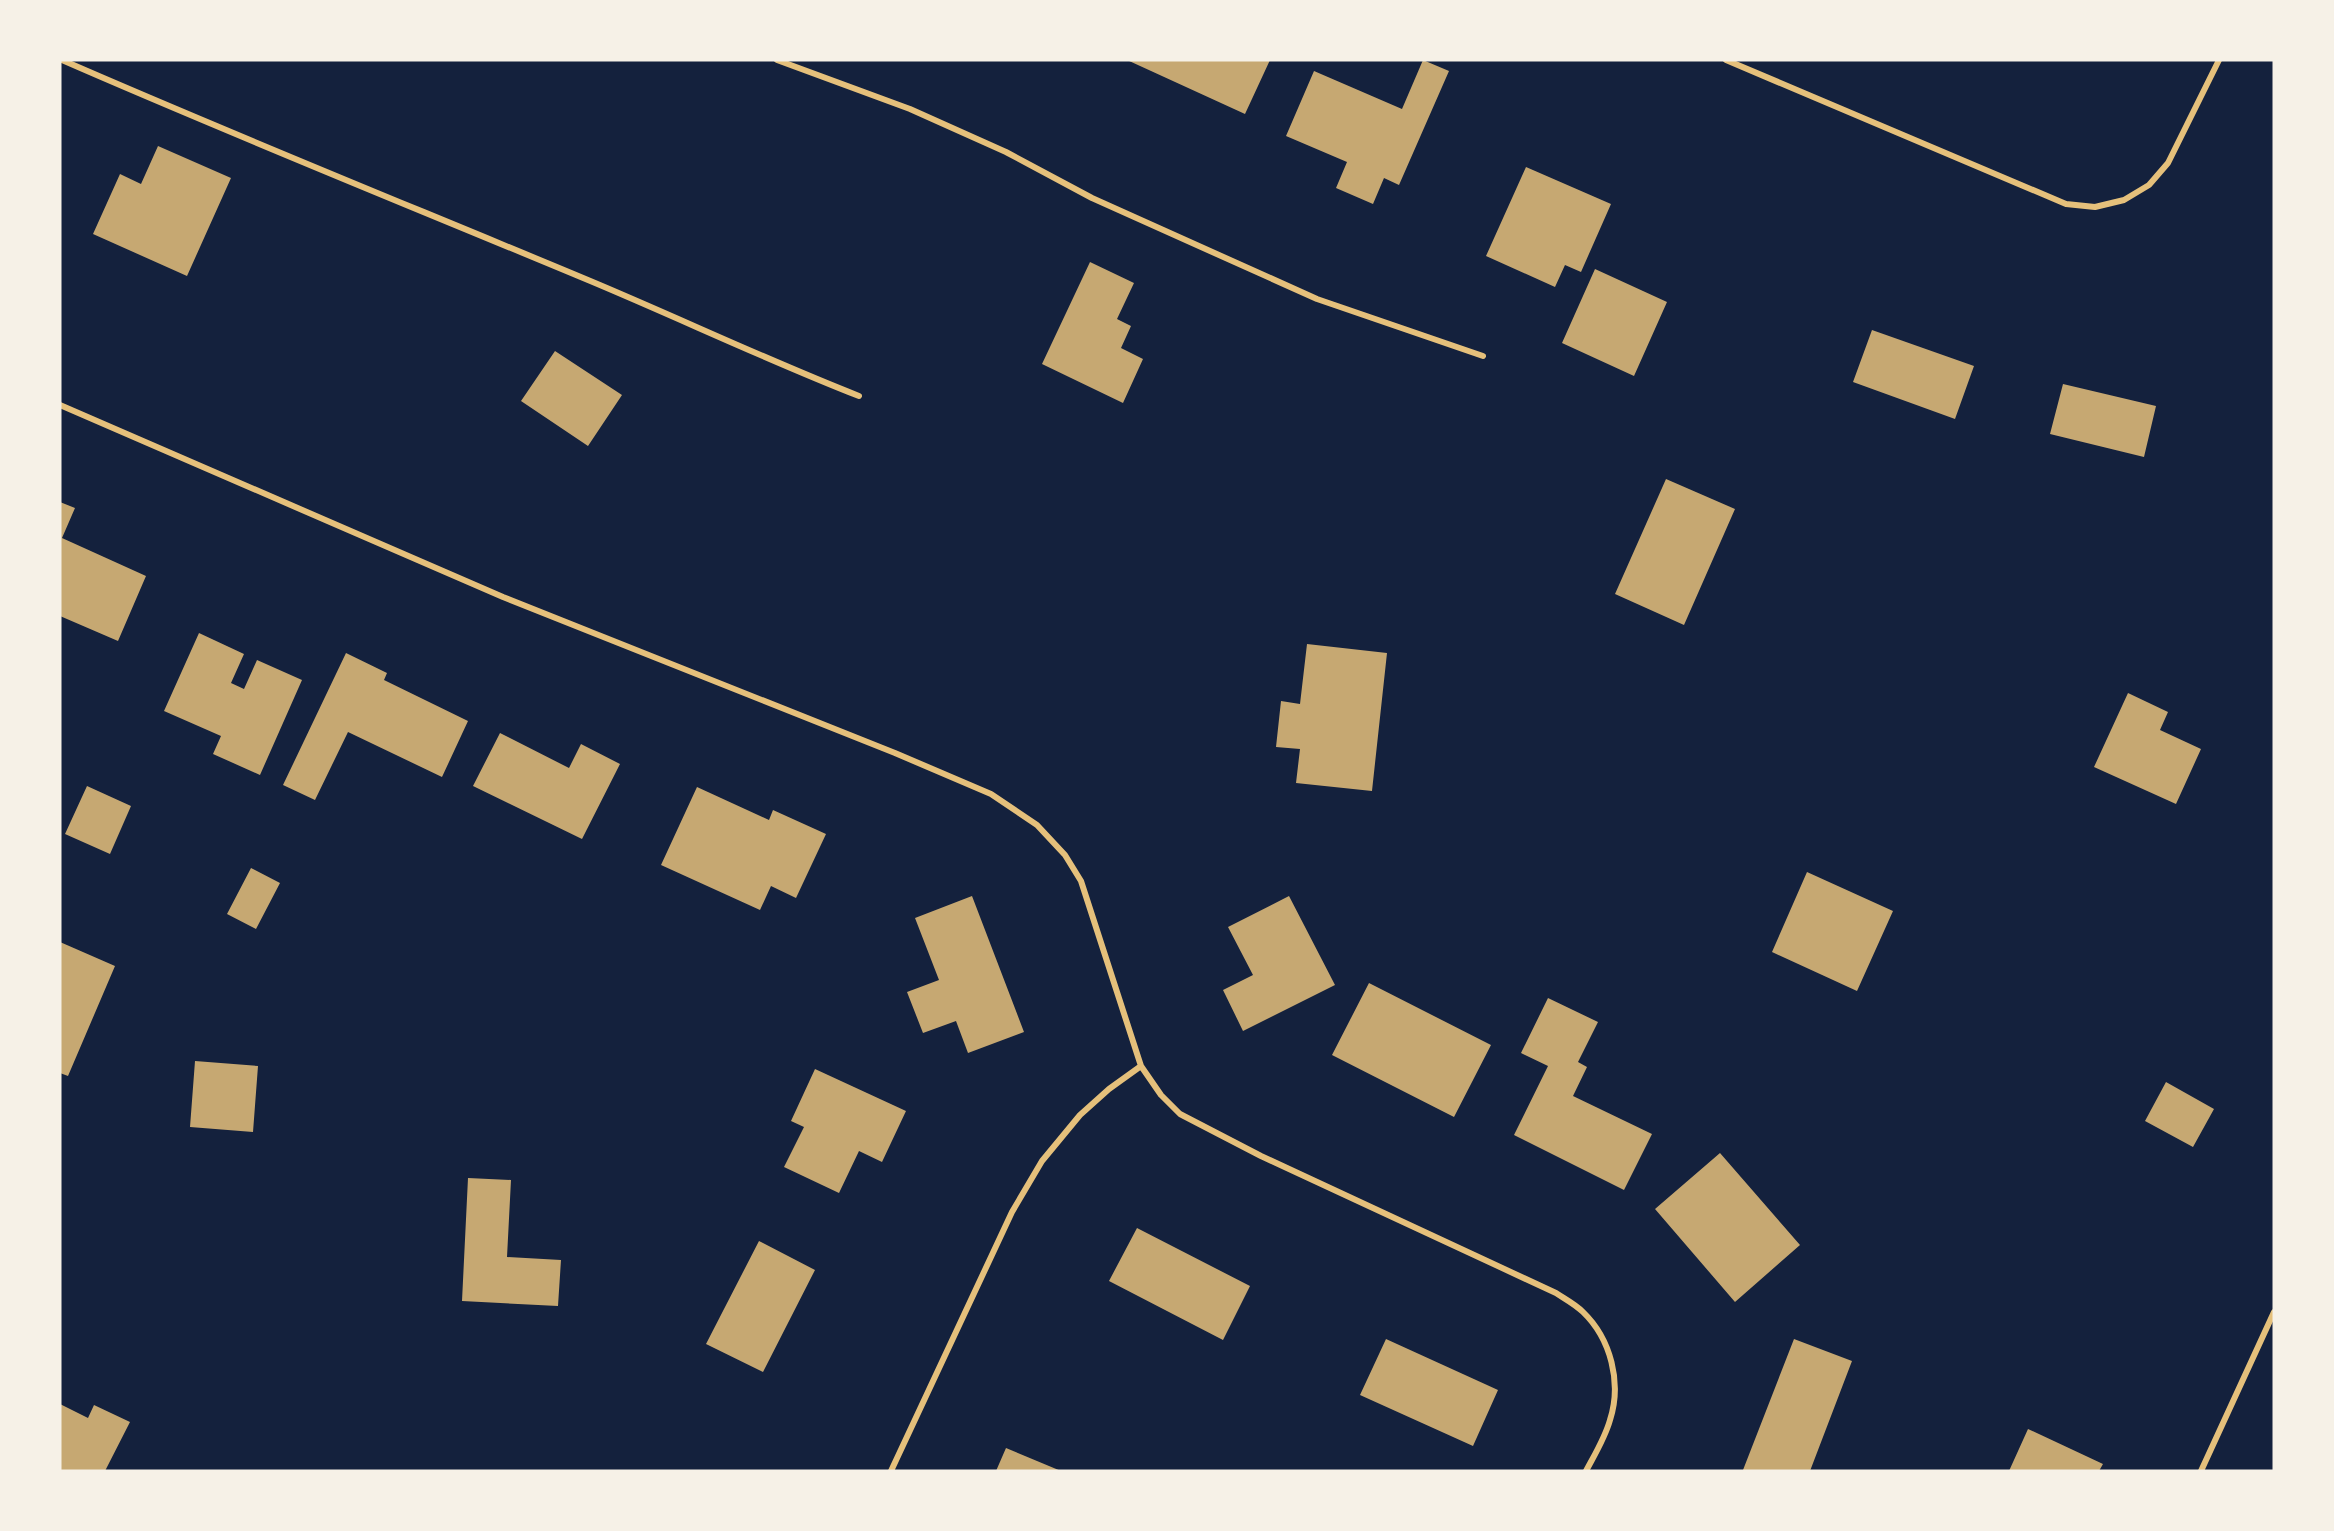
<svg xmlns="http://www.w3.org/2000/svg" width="2334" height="1531" viewBox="0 0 2334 1531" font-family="Lato,sans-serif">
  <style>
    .building { fill: #c6a872 }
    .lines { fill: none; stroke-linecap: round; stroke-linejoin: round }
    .minor { stroke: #e5c07b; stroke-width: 6 }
  </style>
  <rect width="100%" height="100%" fill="#14213d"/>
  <path class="building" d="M 1127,60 L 1270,60 L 1245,114 Z
    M 1423,60 L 1449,71 L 1399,185 L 1384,178 L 1373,204 L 1336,188 L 1347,162 L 1286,136 L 1314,71 L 1402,109 Z
    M 158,146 L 231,178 L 187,276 L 93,234 L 120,174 L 141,184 Z
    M 1526,167 L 1611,204 L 1581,272 L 1565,265 L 1555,287 L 1486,256 Z
    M 1090,262 L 1134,283 L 1117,319 L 1131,326 L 1121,348 L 1143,359 L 1123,403 L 1042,364 Z
    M 1595,269 L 1667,302 L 1634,376 L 1562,343 Z
    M 1872,330 L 1974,366 L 1955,419 L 1853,382 Z
    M 555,351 L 622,395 L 588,446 L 521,401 Z
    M 2063,384 L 2156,406 L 2144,457 L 2050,434 Z
    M 1666,479 L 1735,509 L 1684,625 L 1615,594 Z
    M 60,502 L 75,508 L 62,538 L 146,576 L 118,641 L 60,616 Z
    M 199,633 L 244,654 L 231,683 L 244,689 L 257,660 L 302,680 L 260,775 L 213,754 L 221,736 L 164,711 Z
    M 1307,644 L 1387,653 L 1372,791 L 1296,783 L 1300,749 L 1276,747 L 1281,701 L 1300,704 Z
    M 346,653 L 387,673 L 384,680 L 468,721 L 442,777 L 348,732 L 315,800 L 283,785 Z
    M 2128,693 L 2168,712 L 2160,730 L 2201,749 L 2176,804 L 2094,767 Z
    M 500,733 L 569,768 L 581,744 L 620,764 L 582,839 L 473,786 Z
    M 87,786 L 131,806 L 110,854 L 65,834 Z
    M 697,787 L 769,820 L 773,810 L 826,834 L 796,898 L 771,886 L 760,910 L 661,865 Z
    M 251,868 L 280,883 L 256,929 L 227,914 Z
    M 1807,872 L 1893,911 L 1857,991 L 1772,952 Z
    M 972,896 L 1024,1032 L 968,1053 L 956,1021 L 923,1033 L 907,992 L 939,980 L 915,918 Z
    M 1289,896 L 1335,985 L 1243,1031 L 1223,990 L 1253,975 L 1228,927 Z
    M 60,942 L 115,966 L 68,1076 L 60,1073 Z
    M 1369,983 L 1491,1045 L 1454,1117 L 1332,1055 Z
    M 1548,998 L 1598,1022 L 1578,1062 L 1587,1067 L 1573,1096 L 1652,1134 L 1624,1190 L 1514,1135 L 1548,1066 L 1521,1053 Z
    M 195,1061 L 258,1066 L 253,1132 L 190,1127 Z
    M 815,1069 L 906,1111 L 882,1162 L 859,1151 L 839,1193 L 784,1167 L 804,1127 L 791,1121 Z
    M 2166,1082 L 2214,1109 L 2193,1147 L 2145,1121 Z
    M 1720,1153 L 1800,1245 L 1735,1302 L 1655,1209 Z
    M 468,1178 L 511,1180 L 507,1257 L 561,1260 L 558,1306 L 462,1301 Z
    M 1137,1228 L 1250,1286 L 1223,1340 L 1109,1281 Z
    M 759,1241 L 815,1270 L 763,1372 L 706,1344 Z
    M 1386,1339 L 1498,1390 L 1473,1446 L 1360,1395 Z
    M 1794,1339 L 1852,1361 L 1810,1471 L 1746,1471 L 1743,1470 Z
    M 60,1404 L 88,1418 L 94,1405 L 130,1422 L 105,1471 L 60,1471 Z
    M 2028,1429 L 2103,1464 L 2099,1471 L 2009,1471 Z
    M 1006,1448 L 1061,1471 L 996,1471 Z"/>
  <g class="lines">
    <path class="minor" d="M 62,60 C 236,136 413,207 588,280 C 679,318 767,360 859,396
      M 777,60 L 910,109 L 1006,152 L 1092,198 L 1317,299 L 1483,356
      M 1726,60 L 2066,204 L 2095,207 L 2124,200 L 2149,185 L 2168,163 L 2219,60
      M 60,405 L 503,597 L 895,753 L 991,794 L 1037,825 L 1065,855 L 1081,881 L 1141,1066 L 1161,1095 L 1180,1114 L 1261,1156 L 1556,1293 C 1565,1299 1575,1304 1583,1312 C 1611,1339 1622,1383 1610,1420 C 1605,1438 1595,1454 1586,1471
      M 891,1471 L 1012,1212 L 1042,1161 L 1080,1115 L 1109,1089 L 1141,1066
      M 2201,1471 L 2274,1312"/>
  </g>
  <rect width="2334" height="1531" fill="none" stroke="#f6f1e7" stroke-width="123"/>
</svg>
